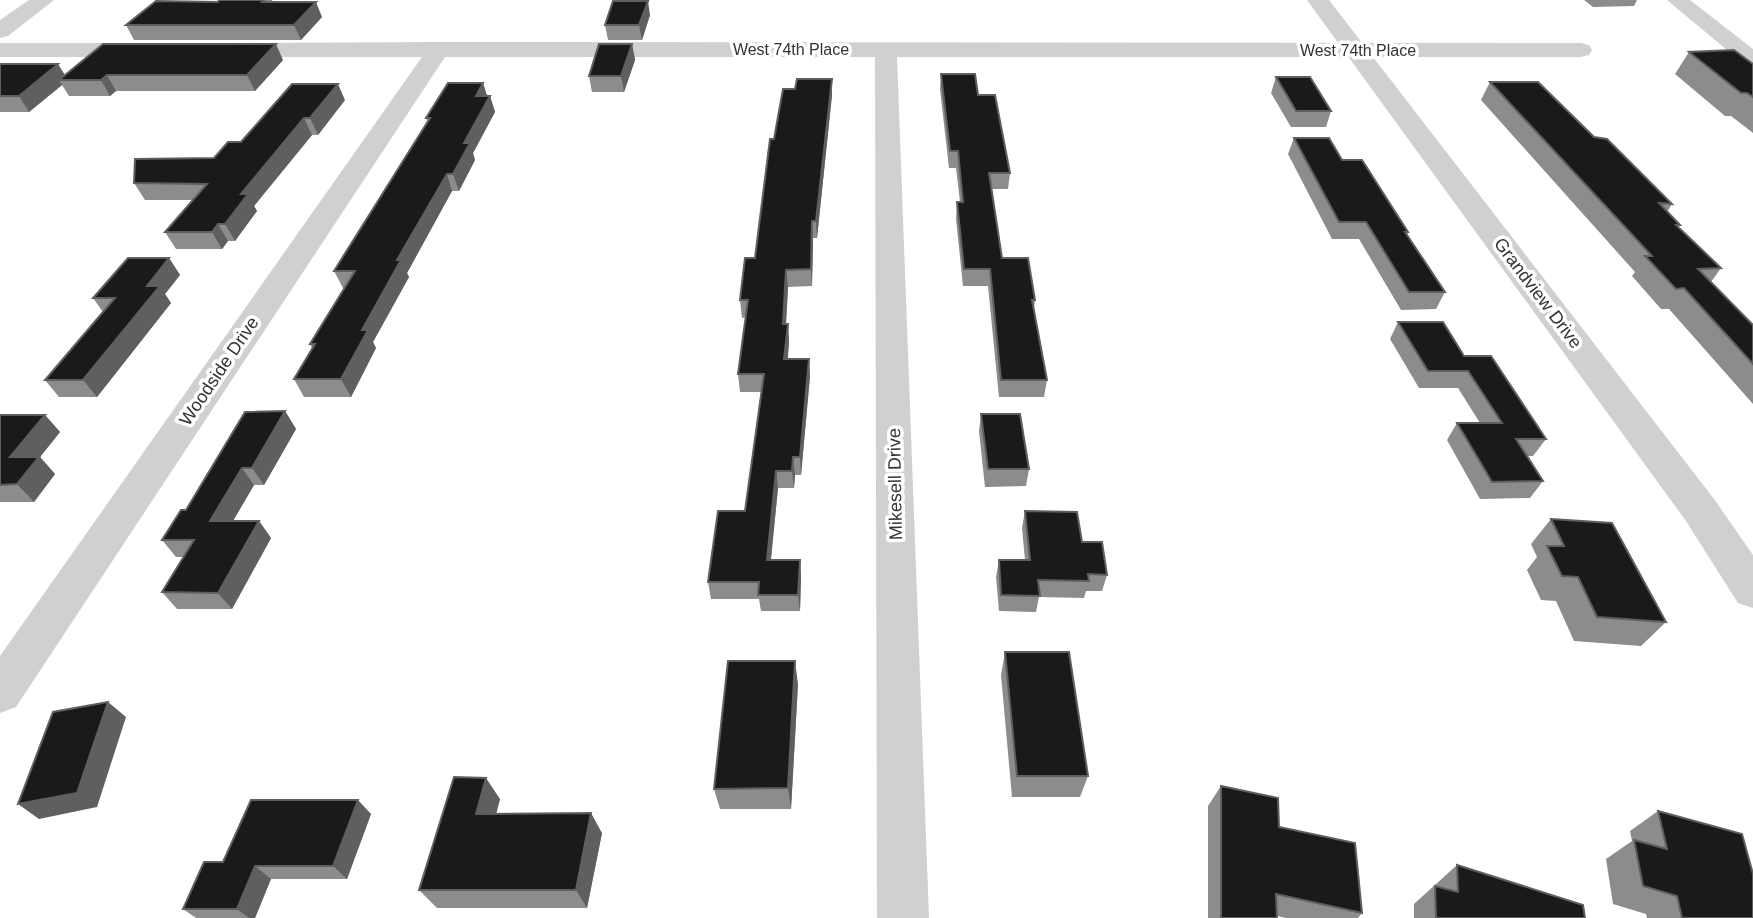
<svg xmlns="http://www.w3.org/2000/svg" width="1753" height="918" viewBox="0 0 1753 918" font-family="Helvetica,sans-serif">
  <style>
    .lines { fill: none; stroke-linecap: round; stroke-linejoin: round }
    .minor { fill: #d0d0d0; fill-rule: evenodd }
    .tertiary { fill: #d0d0d0; fill-rule: evenodd }
    .wall { fill: #8c8c8c }
    .shaded-wall { fill: #5f5f5f }
    .building { fill: #1a1a1a; stroke: #5f5f5f; stroke-width: 2 }
    .labels { text-anchor: middle; dominant-baseline: central; stroke-width: 7; stroke-linejoin: round; paint-order: stroke }
    .far-street-label { font-size: 16px; fill: #333; stroke: #fff }
    .street-label { font-size: 18px; fill: #333; stroke: #fff }
  </style>
  <rect width="100%" height="100%" fill="#fff"/>
  <g class="lines">
    <path class="minor" d="M 1667,0 L 1690,0 L 1753,49 L 1753,67 L 1745,65 Z
      M 439,42 L 1581,43 L 1589,45 L 1592,50 L 1589,55 L 1581,57 L 897,57 L 929,918 L 877,918 L 875,57 L 445,57 L 16,707 L 0,713 L 0,656 L 422,57 L 228,57 L 220,55 L 217,50 L 220,45 L 228,43 Z
      M 0,43 L 145,43 L 153,45 L 156,50 L 153,55 L 145,57 L 0,57 Z"/>
    <path class="tertiary" d="M 29,0 L 54,0 L 8,36 L 0,38 L 0,20 Z
      M 1307,0 L 1329,0 L 1714,499 L 1753,555 L 1753,608 L 1738,603 L 1686,521 Z"/>
  </g>
  <path class="wall" d="M 219,0 L 272,0 L 273,2 L 322,17 L 301,40 L 134,40 L 126,25 L 218,2 Z
    M 1584,0 L 1637,0 L 1634,6 L 1593,7 Z
    M 650,15 L 642,40 L 608,40 L 605,25 Z
    M 632,44 L 635,60 L 624,92 L 592,92 L 589,76 Z
    M 1689,52 L 1753,64 L 1753,133 L 1731,116 L 1725,116 L 1675,74 Z
    M 283,60 L 255,91 L 116,91 L 110,96 L 69,96 L 62,85 L 29,112 L 0,112 L 0,64 L 65,75 Z
    M 941,74 L 978,95 L 1010,173 L 1008,189 L 992,189 L 1002,258 L 1035,300 L 1034,308 L 1047,380 L 1044,397 L 999,397 L 988,286 L 963,286 L 956,219 L 957,202 L 960,202 L 956,168 L 949,168 L 940,89 Z
    M 1276,77 L 1331,111 L 1326,127 L 1291,127 L 1271,93 Z
    M 1490,82 L 1594,137 L 1672,204 L 1667,212 L 1680,225 L 1678,227 L 1721,268 L 1711,282 L 1753,325 L 1753,404 L 1669,309 L 1661,309 L 1632,276 L 1635,272 L 1481,100 Z
    M 483,83 L 487,96 L 490,96 L 495,112 L 473,153 L 475,160 L 459,191 L 452,191 L 407,273 L 409,277 L 373,342 L 376,348 L 351,397 L 304,397 L 294,379 L 312,348 L 310,344 L 344,288 L 343,288 L 334,271 L 428,122 L 426,118 Z
    M 832,95 L 817,238 L 813,238 L 812,286 L 788,287 L 786,324 L 788,324 L 789,341 L 788,359 L 809,359 L 810,376 L 801,475 L 795,475 L 794,488 L 778,488 L 771,560 L 800,560 L 801,577 L 800,611 L 761,611 L 759,599 L 711,599 L 708,582 L 745,511 L 761,392 L 740,392 L 738,374 L 746,317 L 742,318 L 740,300 L 755,258 L 774,139 Z
    M 345,100 L 318,135 L 312,135 L 254,206 L 257,211 L 235,241 L 228,241 L 222,249 L 176,249 L 165,232 L 193,200 L 145,200 L 134,183 L 214,158 L 241,142 Z
    M 1294,138 L 1342,160 L 1408,232 L 1407,235 L 1445,292 L 1436,309 L 1401,310 L 1359,239 L 1332,239 L 1288,154 Z
    M 169,258 L 180,275 L 165,294 L 171,303 L 97,397 L 59,397 L 45,380 L 103,312 L 93,298 Z
    M 1398,322 L 1464,356 L 1546,439 L 1533,456 L 1527,456 L 1543,481 L 1530,498 L 1480,499 L 1447,440 L 1457,423 L 1480,423 L 1458,388 L 1419,388 L 1390,339 Z
    M 285,411 L 296,429 L 264,485 L 254,485 L 233,521 L 259,521 L 271,538 L 232,609 L 177,609 L 162,592 L 184,557 L 176,557 L 162,540 L 186,510 Z
    M 981,414 L 1029,469 L 1026,486 L 985,487 L 979,431 Z
    M 0,415 L 45,415 L 60,432 L 40,457 L 55,474 L 34,502 L 0,502 Z
    M 1025,511 L 1082,542 L 1107,575 L 1102,591 L 1086,591 L 1084,598 L 1039,597 L 1036,612 L 999,611 L 996,577 L 999,560 L 1025,560 L 1022,528 Z
    M 1551,519 L 1666,622 L 1641,646 L 1574,641 L 1556,601 L 1541,600 L 1527,570 L 1537,557 L 1531,544 Z
    M 1005,652 L 1088,776 L 1080,797 L 1012,797 L 1001,675 Z
    M 798,684 L 791,809 L 720,809 L 714,789 Z
    M 1221,786 L 1279,827 L 1362,913 L 1358,918 L 1286,918 L 1277,916 L 1277,918 L 1208,918 L 1208,806 Z
    M 500,799 L 496,813 L 602,833 L 587,908 L 437,908 L 419,890 Z
    M 1658,811 L 1753,918 L 1647,918 L 1646,914 L 1613,904 L 1606,859 L 1632,841 L 1630,831 Z
    M 371,814 L 347,879 L 271,879 L 255,918 L 196,918 L 183,909 L 223,862 Z
    M 1457,865 L 1585,918 L 1414,918 L 1414,904 Z"/>
  <path class="shaded-wall" d="M 648,1 L 650,15 L 642,40 L 639,25 Z
    M 316,2 L 322,17 L 301,40 L 294,25 Z
    M 276,44 L 283,60 L 255,91 L 247,75 Z
    M 632,44 L 635,60 L 624,92 L 621,76 Z
    M 58,64 L 68,80 L 59,80 L 62,85 L 29,112 L 19,96 Z
    M 107,75 L 116,91 L 110,96 L 101,80 Z
    M 832,79 L 832,95 L 817,238 L 816,221 Z
    M 483,83 L 488,99 L 476,96 Z
    M 338,84 L 345,100 L 318,135 L 310,118 Z
    M 490,96 L 495,112 L 473,153 L 475,160 L 459,191 L 453,174 L 464,143 Z
    M 304,118 L 312,135 L 254,206 L 257,211 L 235,241 L 225,224 L 241,194 Z
    M 447,174 L 452,191 L 407,273 L 409,277 L 373,342 L 376,348 L 351,397 L 341,379 L 362,330 L 397,260 Z
    M 812,221 L 813,238 L 812,286 L 811,269 Z
    M 218,224 L 228,241 L 222,249 L 212,232 Z
    M 169,258 L 180,275 L 165,294 L 171,303 L 97,397 L 83,380 L 147,286 Z
    M 786,270 L 788,287 L 785,341 L 783,324 Z
    M 788,324 L 789,341 L 786,376 L 784,359 Z
    M 809,359 L 810,376 L 801,475 L 800,457 Z
    M 285,411 L 296,429 L 264,485 L 252,468 Z
    M 45,415 L 60,432 L 40,457 L 55,474 L 34,502 L 17,484 L 10,457 Z
    M 793,457 L 795,475 L 794,488 L 792,471 Z
    M 242,468 L 254,485 L 223,538 L 210,521 Z
    M 776,471 L 778,488 L 769,577 L 767,560 Z
    M 259,521 L 271,538 L 232,609 L 218,593 Z
    M 800,560 L 801,577 L 800,611 L 798,595 Z
    M 795,661 L 798,684 L 791,809 L 788,788 Z
    M 108,702 L 126,717 L 97,807 L 39,819 L 18,804 Z
    M 486,778 L 500,799 L 491,834 L 476,814 Z
    M 358,800 L 371,814 L 347,879 L 333,866 Z
    M 591,813 L 602,833 L 587,908 L 576,890 Z
    M 255,866 L 271,879 L 255,918 L 249,918 L 237,909 Z"/>
  <path class="building" d="M 219,0 L 264,0 L 262,2 L 316,2 L 294,25 L 126,25 L 156,1 L 218,2 Z
    M 613,1 L 648,1 L 639,25 L 605,25 Z
    M 103,44 L 276,44 L 247,75 L 107,75 L 101,80 L 59,80 Z
    M 599,44 L 632,44 L 621,76 L 589,76 Z
    M 1734,50 L 1753,64 L 1753,97 L 1747,93 L 1741,93 L 1689,52 Z
    M 0,64 L 58,64 L 19,96 L 0,96 Z
    M 941,74 L 975,74 L 978,95 L 995,95 L 1010,173 L 989,173 L 1002,258 L 1028,258 L 1035,300 L 1032,300 L 1047,380 L 1001,380 L 990,269 L 964,269 L 957,202 L 963,202 L 958,151 L 950,151 Z
    M 1276,77 L 1310,77 L 1331,111 L 1296,111 Z
    M 797,79 L 832,79 L 816,221 L 812,221 L 811,269 L 786,270 L 783,324 L 788,324 L 784,359 L 809,359 L 800,457 L 793,457 L 792,471 L 776,471 L 767,560 L 800,560 L 798,595 L 758,595 L 759,582 L 708,582 L 718,511 L 745,511 L 764,374 L 738,374 L 748,300 L 740,300 L 745,258 L 755,258 L 770,139 L 774,139 L 783,89 L 795,89 Z
    M 1490,82 L 1538,82 L 1594,137 L 1607,139 L 1672,204 L 1659,203 L 1680,225 L 1676,225 L 1721,268 L 1698,269 L 1753,325 L 1753,364 L 1684,288 L 1676,289 L 1645,256 L 1652,256 Z
    M 448,83 L 483,83 L 476,96 L 490,96 L 464,143 L 470,143 L 453,174 L 447,174 L 397,260 L 401,260 L 362,330 L 368,330 L 341,379 L 294,379 L 315,344 L 310,344 L 355,271 L 334,271 L 430,118 L 426,118 Z
    M 292,84 L 338,84 L 310,118 L 304,118 L 241,194 L 248,194 L 225,224 L 218,224 L 212,232 L 165,232 L 207,184 L 134,183 L 135,159 L 214,158 L 228,142 L 241,142 Z
    M 1294,138 L 1329,138 L 1342,160 L 1362,160 L 1408,232 L 1405,232 L 1445,292 L 1409,292 L 1366,222 L 1339,222 Z
    M 128,258 L 169,258 L 147,286 L 160,286 L 83,380 L 45,380 L 115,298 L 93,298 Z
    M 1398,322 L 1443,322 L 1464,356 L 1491,356 L 1546,439 L 1516,439 L 1543,481 L 1492,482 L 1457,423 L 1502,423 L 1468,371 L 1428,371 Z
    M 285,411 L 252,468 L 242,468 L 210,521 L 259,521 L 218,593 L 162,592 L 194,540 L 162,540 L 181,510 L 186,510 L 245,412 Z
    M 981,414 L 1020,414 L 1029,469 L 988,469 Z
    M 0,415 L 45,415 L 10,457 L 39,457 L 17,484 L 0,485 Z
    M 1025,511 L 1077,512 L 1082,542 L 1102,542 L 1107,575 L 1088,574 L 1089,581 L 1038,580 L 1040,596 L 1001,595 L 999,560 L 1030,560 Z
    M 1551,519 L 1612,523 L 1666,622 L 1597,617 L 1578,577 L 1562,576 L 1547,546 L 1564,546 Z
    M 1005,652 L 1069,652 L 1088,776 L 1017,776 Z
    M 728,661 L 795,661 L 788,788 L 714,789 Z
    M 108,702 L 77,793 L 18,804 L 53,712 Z
    M 454,777 L 486,778 L 476,814 L 591,813 L 576,890 L 419,890 Z
    M 1221,786 L 1278,798 L 1279,827 L 1355,843 L 1362,913 L 1276,894 L 1277,918 L 1221,918 Z
    M 251,800 L 358,800 L 333,866 L 255,866 L 237,909 L 183,909 L 204,862 L 223,862 Z
    M 1658,811 L 1742,834 L 1753,874 L 1753,918 L 1682,918 L 1677,896 L 1643,886 L 1634,840 L 1667,849 Z
    M 1457,865 L 1583,905 L 1585,918 L 1436,918 L 1435,886 L 1458,892 Z"/>
  <g class="labels">
    <g class="far-street-label">
      <text x="791" y="49">West 74th Place</text>
      <text x="1358" y="50">West 74th Place</text>
    </g>
    <g class="street-label">
      <text transform="translate(1538 293) rotate(53)">Grandview Drive</text>
      <text transform="translate(219 371) rotate(-56)">Woodside Drive</text>
      <text transform="translate(895 484) rotate(-91)">Mikesell Drive</text>
    </g>
  </g>
</svg>
